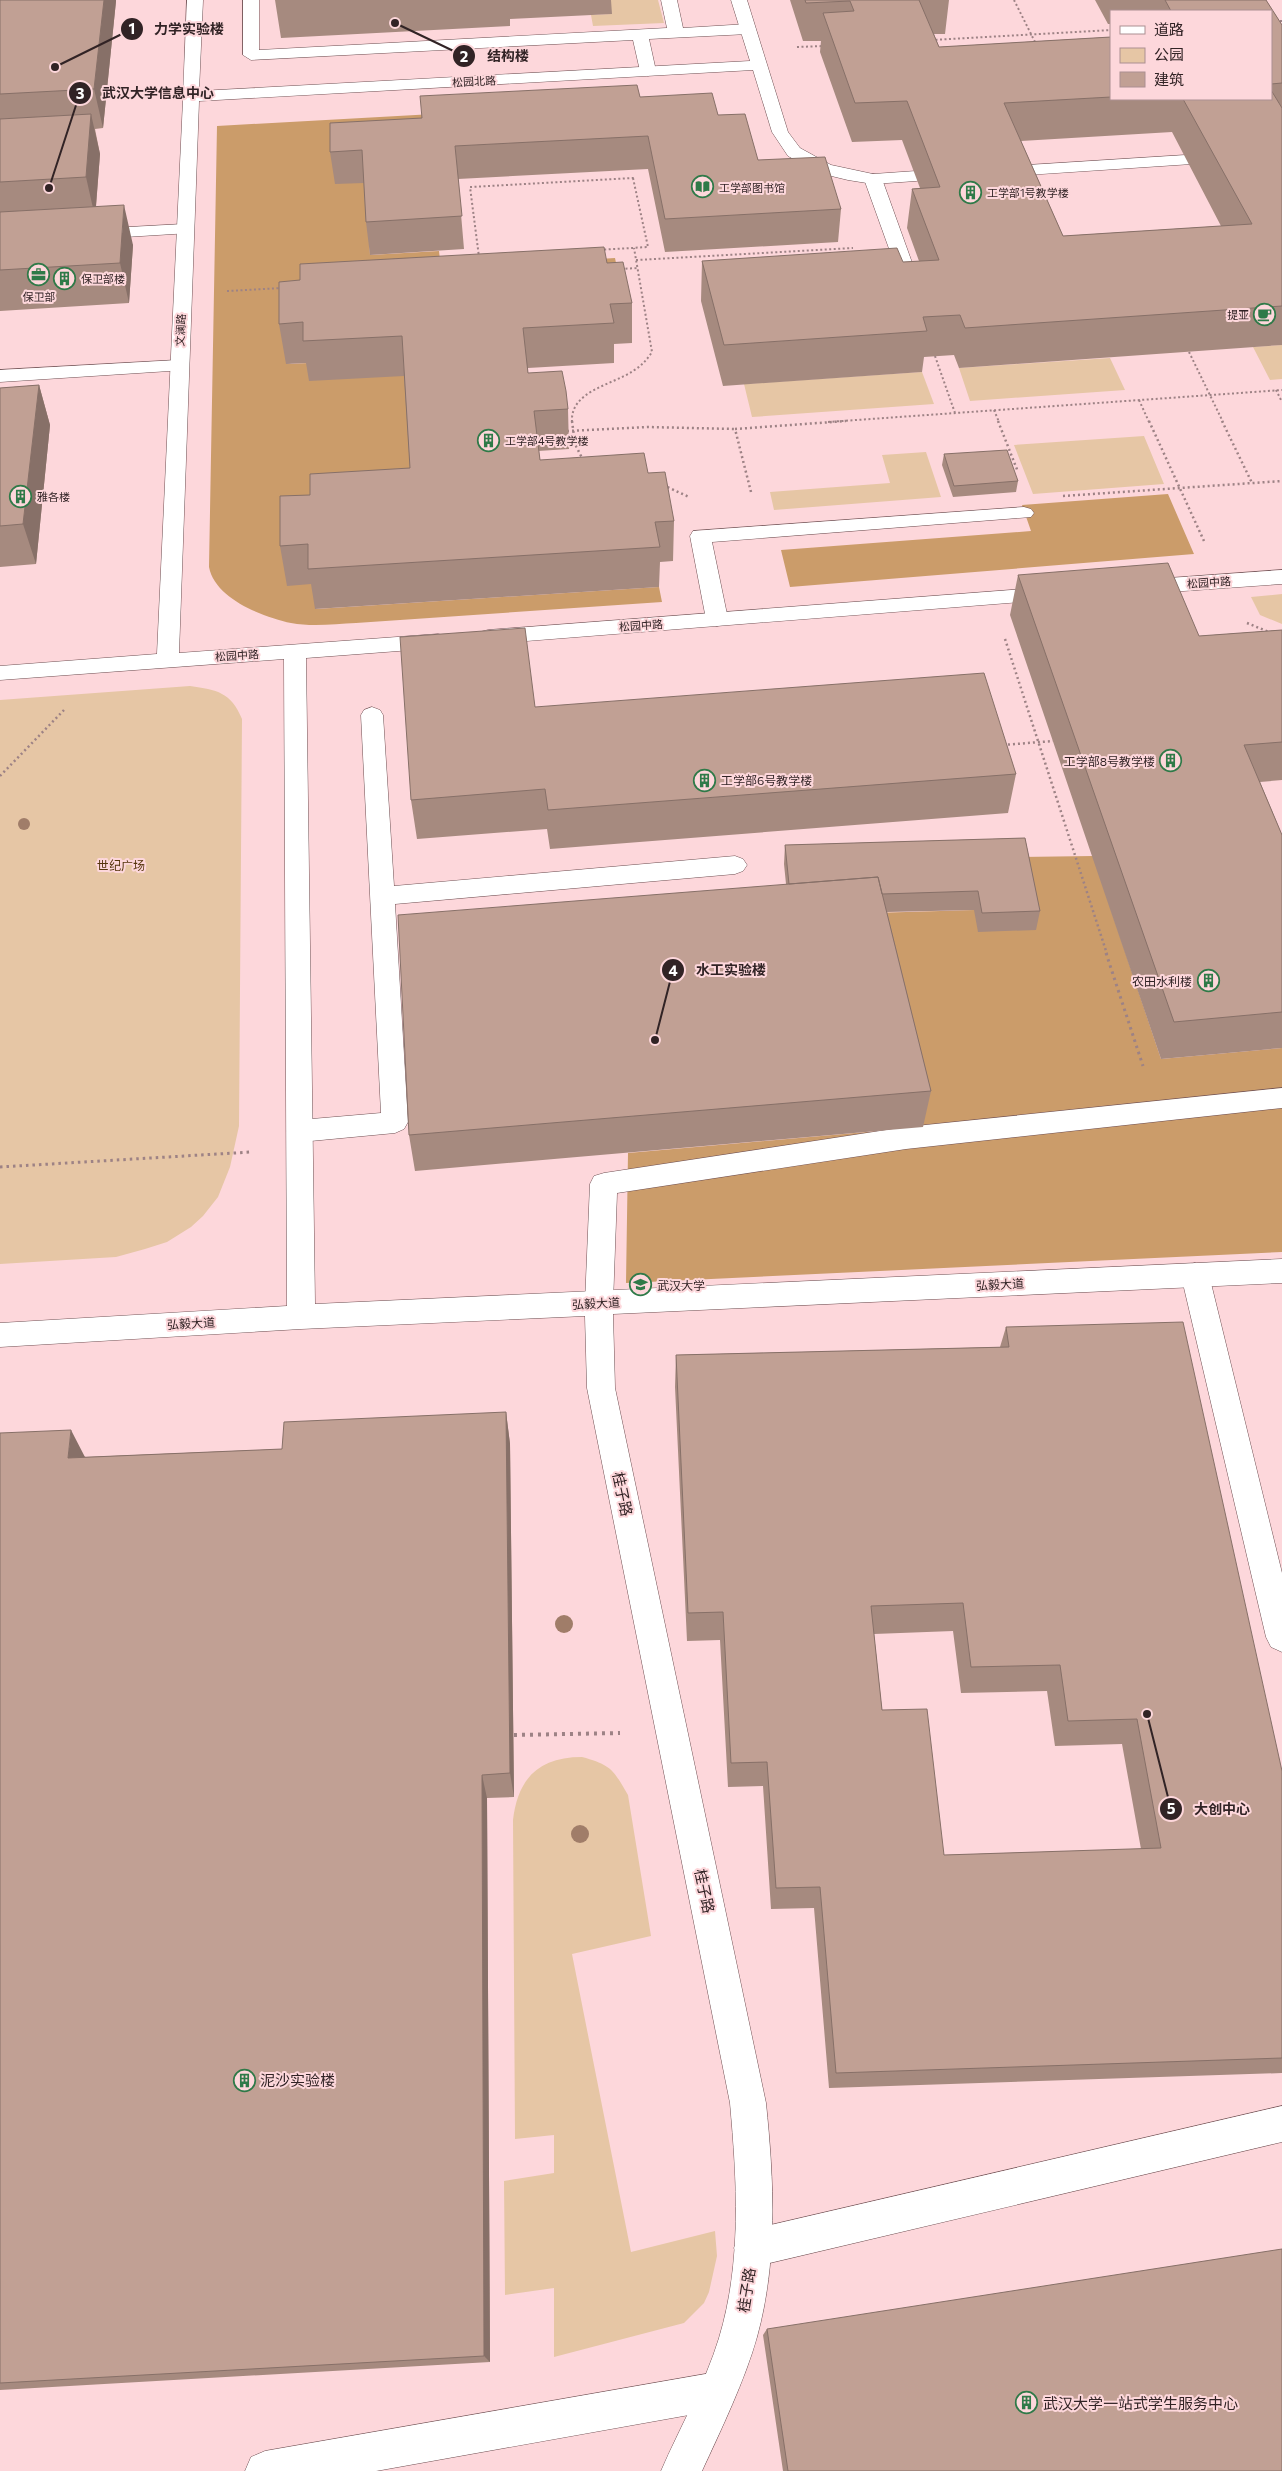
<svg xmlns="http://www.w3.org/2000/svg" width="1282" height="2471" viewBox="0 0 1282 2471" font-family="Commissioner,'Noto Sans SC',sans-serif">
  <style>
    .green { fill: #e6c6a5 }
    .forest { fill: #cb9c6a }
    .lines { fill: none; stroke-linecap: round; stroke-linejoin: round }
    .service-casing { stroke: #6f5053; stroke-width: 1 }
    .minor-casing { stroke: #6f5053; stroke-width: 1 }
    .path-far3 { stroke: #9d8285; stroke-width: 2; stroke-dasharray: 2 2.5; stroke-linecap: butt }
    .path-far2 { stroke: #9d8285; stroke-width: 2.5; stroke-dasharray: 2 3; stroke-linecap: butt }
    .path-far1 { stroke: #9d8285; stroke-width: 3; stroke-dasharray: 2.5 4; stroke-linecap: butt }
    .path { stroke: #9d8285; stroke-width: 4; stroke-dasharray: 3 5; stroke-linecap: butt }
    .service { fill: #fff; fill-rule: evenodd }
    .minor { fill: #fff; fill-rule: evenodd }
    .path-bridge { stroke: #9d8285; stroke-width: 2.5; stroke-dasharray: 2 3; stroke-linecap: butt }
    .tree { fill: #a07d69 }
    .wall { fill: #a68a7f; fill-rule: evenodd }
    .shaded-wall { fill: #877068 }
    .building { fill: #c1a094; stroke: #877068; fill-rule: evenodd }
    .labels { text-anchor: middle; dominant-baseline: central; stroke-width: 4; stroke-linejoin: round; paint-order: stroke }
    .far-street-label { font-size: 11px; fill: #312325; stroke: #fdd7db }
    .far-poi-label { font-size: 11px; fill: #312325; stroke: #fdd7db; text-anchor: start }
    .poi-label { font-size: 12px; fill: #312325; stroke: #fdd7db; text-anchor: end }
    .park-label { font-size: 12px; fill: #54340b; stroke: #fdd7db }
    .street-label { font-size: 12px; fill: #312325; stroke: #fdd7db }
    .near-street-label { font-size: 15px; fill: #312325; stroke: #fdd7db }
    .near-poi-label { font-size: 15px; fill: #312325; stroke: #fdd7db; text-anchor: start }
    .leader { fill: none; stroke: #312325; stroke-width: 2 }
    .callout-dot { fill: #312325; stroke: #fdd7db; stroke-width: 2 }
    .mark-label { font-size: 15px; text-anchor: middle; font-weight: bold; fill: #fff }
    .callout-label { font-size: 14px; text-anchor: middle; font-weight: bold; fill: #312325; stroke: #fdd7db; stroke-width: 4; stroke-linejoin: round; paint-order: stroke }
  </style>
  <rect width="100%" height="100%" fill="#fdd7db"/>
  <path class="green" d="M 609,0 L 658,0 L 664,23 L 593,26 L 591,15 L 611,14 Z
    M 1282,345 L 1282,379 L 1270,380 L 1253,347 Z
    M 1110,358 L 1125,390 L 970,401 L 959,368 Z
    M 922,372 L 934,404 L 752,417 L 744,384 Z
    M 1144,436 L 1164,484 L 1033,494 L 1014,445 Z
    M 926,452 L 941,497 L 774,510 L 770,492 L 890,483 L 882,455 Z
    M 1282,594 L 1282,624 L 1260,615 L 1251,597 Z
    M 190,686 C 217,690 231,692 242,719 L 239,1126 L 230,1167 L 218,1197 L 203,1216 L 191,1227 L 167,1242 L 145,1249 L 116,1257 L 0,1264 L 0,700 Z
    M 582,1757 C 611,1765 613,1769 628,1795 L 651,1936 L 572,1954 L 631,2252 L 715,2231 L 717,2256 L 709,2292 L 704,2303 L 684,2323 L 554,2357 L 554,2288 L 505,2295 L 504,2181 L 554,2173 L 554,2135 L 515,2139 L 513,1820 C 518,1778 539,1757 582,1757 Z"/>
  <path class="forest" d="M 634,103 L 366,183 L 370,255 L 439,251 L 441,269 L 615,258 L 624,302 L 286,364 L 309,363 L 406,376 L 414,508 L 315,584 L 316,609 L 659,587 L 662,602 L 356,623 C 335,624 312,627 291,623 C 263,617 215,599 209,567 L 217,126 Z
    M 1168,494 L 1194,554 L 790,587 L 781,550 L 1031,531 L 1022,505 Z
    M 1093,856 L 1161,1059 L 1282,1048 L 1282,1252 L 626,1283 L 628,1153 L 923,1127 L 872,913 L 974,910 L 1020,857 Z"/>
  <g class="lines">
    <defs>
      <path id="service" d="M 243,0 L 259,0 L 259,50 L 667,28 L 661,0 L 677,0 L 683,28 L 748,24 L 756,29 L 748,34 L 649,39 L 656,71 L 648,76 L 640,71 L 633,40 L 251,60 L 243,55 Z
        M 873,174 L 879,175 L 882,179 L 919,282 L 916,286 L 904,286 L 901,282 L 864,179 L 867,175 Z
        M 184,224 L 190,225 L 193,229 L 190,233 L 93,239 L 87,238 L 84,234 L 87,230 L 93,229 Z
        M 178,360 L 185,362 L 188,366 L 185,370 L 0,382 L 0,370 Z
        M 1024,507 L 1031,509 L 1034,513 L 1031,517 L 712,542 L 728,619 L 725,624 L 717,626 L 709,624 L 706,619 L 690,536 L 693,531 Z
        M 372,707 L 380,710 L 383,715 L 394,886 L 735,856 L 743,859 L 747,865 L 743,871 L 735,874 L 395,904 L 408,1122 L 404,1129 L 395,1133 L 300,1142 L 291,1138 L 287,1131 L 291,1124 L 300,1120 L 381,1113 L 361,715 L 364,710 Z
        M 1282,1088 L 1282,1108 L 906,1149 L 617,1193 L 613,1303 L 609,1311 L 599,1315 L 589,1311 L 585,1303 L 590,1184 L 594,1176 L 604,1173 L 906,1127 Z
        M 1195,1263 L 1205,1267 L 1209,1275 L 1282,1573 L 1282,1652 L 1271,1647 L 1266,1637 L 1181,1275 L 1185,1267 Z
        M 1282,2106 L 1282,2142 L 753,2267 L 740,2261 L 734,2248 L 740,2235 L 753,2229 Z
        M 717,2372 L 731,2377 L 736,2391 L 731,2405 L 717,2410 L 376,2471 L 245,2471 L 251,2457 L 265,2451 Z"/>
      <path id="minor" d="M 187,0 L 203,0 L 199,91 L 750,61 L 731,0 L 747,0 L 788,132 L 800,148 L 831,165 L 873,174 L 916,171 L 922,172 L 925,176 L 922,180 L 916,181 L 873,184 L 848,180 L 819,173 L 788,156 L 772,132 L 753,70 L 199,101 L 179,653 L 438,634 L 446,636 L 449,641 L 446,646 L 438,648 L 306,658 L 315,1304 L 1282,1259 L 1282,1283 L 613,1314 L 615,1388 L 766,2103 C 774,2181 778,2261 757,2337 C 745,2380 721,2430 702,2471 L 661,2471 C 680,2427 705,2384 719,2338 C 742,2262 737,2181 730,2103 L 587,1388 L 585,1316 L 301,1329 L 0,1347 L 0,1323 L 287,1306 L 284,659 L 0,680 L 0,666 L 157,654 L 183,100 L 181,97 L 183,94 Z
        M 1186,155 L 1192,156 L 1195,160 L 1192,164 L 1011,176 L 1005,175 L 1002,171 L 1005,167 L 1011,166 Z
        M 1282,570 L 1282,584 L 1141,594 L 1133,592 L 1130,587 L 1133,582 L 1141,580 Z
        M 1051,587 L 1059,589 L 1062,594 L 1059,599 L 488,644 L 480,642 L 477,637 L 480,632 L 488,630 Z"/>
    </defs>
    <use href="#service" class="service-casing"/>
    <use href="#minor" class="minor-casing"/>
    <path class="path-far3" d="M 1014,0 L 1036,44
      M 1271,21 L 1282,21
      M 931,40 L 1111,30
      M 797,47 L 824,46
      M 633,178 L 648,247 L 479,257 L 470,187 Z
      M 636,260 L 853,248
      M 621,269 L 638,268
      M 227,291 L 283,288
      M 1189,352 L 1223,422
      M 935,356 L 955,413
      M 1276,390 L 1282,402
      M 1139,400 L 1149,422
      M 994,410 L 999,422
      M 572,422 C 570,391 612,385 633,371 C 641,366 647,360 652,352 L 634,248
      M 828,422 L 1282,390"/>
    <path class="path-far2" d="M 572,421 L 575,444 L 583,460
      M 998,421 L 1018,472
      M 1149,421 L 1204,541
      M 1222,421 L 1252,483
      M 567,431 L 647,427 L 735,429
      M 663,485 L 689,497
      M 751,492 L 735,429 L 846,421
      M 1063,496 L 1282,481
      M 1247,623 L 1269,632
      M 1005,639 L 1107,954
      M 0,776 L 64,710"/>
    <path class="path-far1" d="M 1106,953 L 1143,1066
      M 0,1167 L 251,1152"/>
    <path class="path" d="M 514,1735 L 620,1733"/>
    <use href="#service" class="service"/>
    <use href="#minor" class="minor"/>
    <path class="path-bridge" d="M 1003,745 L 1053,741"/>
  </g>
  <g class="tree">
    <circle cx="24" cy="824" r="6"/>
    <circle cx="564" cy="1624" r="9"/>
    <circle cx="580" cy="1834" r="9"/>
  </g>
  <path class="wall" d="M 0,0 L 116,1 L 103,128 L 95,129 L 100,154 L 96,207 L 133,245 L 129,303 L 0,311 Z
    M 275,0 L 611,0 L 612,14 L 510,19 L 510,26 L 281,38 Z
    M 790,0 L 949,0 L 945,34 L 934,34 L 939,47 L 1111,37 L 1111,99 L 1271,99 L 1271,11 L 1111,11 L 1111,24 L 1108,24 L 1095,0 L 1266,0 L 1282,25 L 1282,345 L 959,368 L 954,355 L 924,357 L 922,372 L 723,386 L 701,301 L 702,261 L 903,262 L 919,261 L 907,228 L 912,189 L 920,188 L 902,140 L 852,142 L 820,52 L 821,41 L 803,41 ZM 1172,132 L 1221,226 L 1063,236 L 1021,141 Z
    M 640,97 L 718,115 L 758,160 L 841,209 L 838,242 L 665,252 L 648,169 L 458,179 L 464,249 L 370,255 L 366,222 L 364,183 L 335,184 L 330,152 L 422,118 Z
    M 607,263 L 632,303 L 632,343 L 614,344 L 614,363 L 528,368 L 528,373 L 568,409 L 569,449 L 538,451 L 540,460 L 648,473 L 674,521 L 673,561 L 660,562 L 659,587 L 315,609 L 311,584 L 287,586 L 280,546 L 310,495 L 410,468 L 404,376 L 309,381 L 306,363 L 286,364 L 279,324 Z
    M 39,385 L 50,425 L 36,564 L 0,567 L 0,388 Z
    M 944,454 L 1018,481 L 1016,492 L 953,497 L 942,465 Z
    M 1018,575 L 1199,636 L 1282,630 L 1282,780 L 1260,782 L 1282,835 L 1282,1048 L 1161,1059 L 1010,615 Z
    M 535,707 L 1016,774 L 1008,813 L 550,849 L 547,829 L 417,839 L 411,800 Z
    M 1025,838 L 1040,911 L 1036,930 L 978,932 L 974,910 L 887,912 L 931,1091 L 923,1127 L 415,1171 L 409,1135 L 786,884 L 784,864 L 785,845 Z
    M 1006,1327 L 1282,1771 L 1282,2073 L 829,2088 L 814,1908 L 771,1909 L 763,1786 L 728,1787 L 720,1640 L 687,1641 L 675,1387 L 676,1355 L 1000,1347 ZM 953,1631 L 961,1693 L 1047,1691 L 1055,1746 L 1122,1744 L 1141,1849 L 944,1855 L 882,1710 L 874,1634 Z
    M 506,1412 L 510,1444 L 514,1797 L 487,1798 L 490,2362 L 0,2390 L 0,1433 L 86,1457 L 282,1449 Z
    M 767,2329 L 1282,2471 L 783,2471 L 763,2335 Z"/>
  <path class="shaded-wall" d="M 104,0 L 116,0 L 116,1 L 103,128 L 94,89 Z
    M 91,114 L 100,154 L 95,217 L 86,177 Z
    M 124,205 L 133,245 L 129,303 L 120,263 Z
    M 39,385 L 50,425 L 36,564 L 23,524 Z
    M 506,1412 L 510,1444 L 514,1797 L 510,1773 Z
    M 71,1430 L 87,1461 L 68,1458 Z
    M 482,1775 L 487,1798 L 490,2362 L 484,2356 Z"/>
  <path class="building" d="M 0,0 L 104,0 L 94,89 L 0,94 Z
    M 805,0 L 919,0 L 939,47 L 1111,37 L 1111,97 L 1004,103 L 1063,236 L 1252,224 L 1183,99 L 1271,99 L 1271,90 L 1282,108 L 1282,306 L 965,328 L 960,315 L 923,317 L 927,331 L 724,345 L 702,261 L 897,248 L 903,262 L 939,260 L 912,189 L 940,187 L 907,101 L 855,103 L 823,13 L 854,11 L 850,1 L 806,3 Z
    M 1165,0 L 1266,0 L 1282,25 L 1282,83 L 1271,84 L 1271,11 L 1171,11 Z
    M 637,85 L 640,97 L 712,93 L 718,115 L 745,114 L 758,160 L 825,157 L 841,209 L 665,219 L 648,136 L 455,146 L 462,216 L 366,222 L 362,150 L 330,152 L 330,123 L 422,118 L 420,96 Z
    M 91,114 L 86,177 L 0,182 L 0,119 Z
    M 124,205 L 120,263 L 0,270 L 0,212 Z
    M 604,247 L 607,263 L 623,262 L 632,303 L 610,304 L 614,323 L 523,328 L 528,373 L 562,371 L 566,391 L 568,409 L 534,411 L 540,460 L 644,453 L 648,473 L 665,472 L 674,521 L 655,522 L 660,547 L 308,569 L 308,544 L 280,546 L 280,496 L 310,495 L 310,474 L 410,468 L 402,336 L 303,341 L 303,322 L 279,324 L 279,282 L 300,280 L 300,264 Z
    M 39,385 L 23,524 L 0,526 L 0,388 Z
    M 1007,450 L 1018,481 L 954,486 L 944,454 Z
    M 1168,563 L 1199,636 L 1282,630 L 1282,742 L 1244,745 L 1282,835 L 1282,1012 L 1174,1022 L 1018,575 Z
    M 525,628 L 535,707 L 984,673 L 1016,774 L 548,810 L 545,789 L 411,800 L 400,637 Z
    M 1025,838 L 1040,911 L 982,913 L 978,891 L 882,894 L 878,877 L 789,884 L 785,845 Z
    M 878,877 L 931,1091 L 409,1135 L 398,915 Z
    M 1183,1322 L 1282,1771 L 1282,2058 L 836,2073 L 820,1887 L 776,1888 L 767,1762 L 731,1763 L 723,1612 L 688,1613 L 676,1355 L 1009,1347 L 1006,1327 ZM 963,1603 L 971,1667 L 1060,1665 L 1068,1721 L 1137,1719 L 1161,1848 L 944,1855 L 927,1709 L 882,1710 L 871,1606 Z
    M 506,1412 L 510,1773 L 482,1775 L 484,2356 L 0,2383 L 0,1433 L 71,1430 L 68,1458 L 282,1449 L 284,1422 Z
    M 1282,2249 L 1282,2471 L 788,2471 L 767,2329 Z"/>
  <defs>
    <symbol id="library-ring" viewBox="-11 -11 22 22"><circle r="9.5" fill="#fdd7db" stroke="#2f7a48" stroke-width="1.5"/><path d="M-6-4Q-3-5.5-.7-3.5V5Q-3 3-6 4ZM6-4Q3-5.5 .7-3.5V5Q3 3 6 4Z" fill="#2f7a48"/></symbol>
    <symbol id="building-ring" viewBox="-11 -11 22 22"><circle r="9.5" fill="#fdd7db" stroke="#2f7a48" stroke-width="1.5"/><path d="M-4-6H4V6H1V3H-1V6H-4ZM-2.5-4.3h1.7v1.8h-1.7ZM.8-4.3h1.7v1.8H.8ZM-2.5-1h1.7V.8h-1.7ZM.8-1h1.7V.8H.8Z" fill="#2f7a48"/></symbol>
    <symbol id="office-ring" viewBox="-11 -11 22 22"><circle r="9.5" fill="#fdd7db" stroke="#2f7a48" stroke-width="1.5"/><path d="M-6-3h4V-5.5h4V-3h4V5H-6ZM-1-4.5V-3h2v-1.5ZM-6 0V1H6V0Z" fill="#2f7a48"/></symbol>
    <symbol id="cafe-ring" viewBox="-11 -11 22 22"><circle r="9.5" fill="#fdd7db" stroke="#2f7a48" stroke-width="1.5"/><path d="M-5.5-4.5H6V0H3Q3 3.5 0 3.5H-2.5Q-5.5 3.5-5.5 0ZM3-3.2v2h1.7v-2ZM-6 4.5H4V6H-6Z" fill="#2f7a48"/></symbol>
    <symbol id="university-ring" viewBox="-11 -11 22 22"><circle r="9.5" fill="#fdd7db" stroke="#2f7a48" stroke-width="1.5"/><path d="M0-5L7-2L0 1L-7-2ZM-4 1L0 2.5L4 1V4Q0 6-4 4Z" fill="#2f7a48"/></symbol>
  </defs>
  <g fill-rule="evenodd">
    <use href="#library-ring" x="690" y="174" width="25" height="25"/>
    <use href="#building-ring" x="958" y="180" width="25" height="25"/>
    <use href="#office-ring" x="26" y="262" width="25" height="25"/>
    <use href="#building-ring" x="52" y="266" width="25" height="25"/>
    <use href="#cafe-ring" x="1252" y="302" width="25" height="25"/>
    <use href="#building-ring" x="476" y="428" width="25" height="25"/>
    <use href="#building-ring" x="8" y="484" width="25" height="25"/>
    <use href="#building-ring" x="1158" y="748" width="25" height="25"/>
    <use href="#building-ring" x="692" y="768" width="25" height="25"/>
    <use href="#building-ring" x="1196" y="968" width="25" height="25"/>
    <use href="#university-ring" x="628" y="1272" width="25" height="25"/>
    <use href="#building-ring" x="232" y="2068" width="25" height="25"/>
    <use href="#building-ring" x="1014" y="2390" width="25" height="25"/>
  </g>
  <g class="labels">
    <g class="far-street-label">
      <text transform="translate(474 81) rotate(-3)">松园北路</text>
      <text transform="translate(180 330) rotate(-87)">文澜路</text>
      <text transform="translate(1209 582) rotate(-4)">松园中路</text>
      <text transform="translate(641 625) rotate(-4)">松园中路</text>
      <text transform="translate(237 655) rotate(-4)">松园中路</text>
    </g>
    <g class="far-poi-label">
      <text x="719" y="187">工学部图书馆</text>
      <text x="987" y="192">工学部1号教学楼</text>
      <text x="81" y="278">保卫部楼</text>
      <text x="39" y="296" text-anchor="middle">保卫部</text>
      <text x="1249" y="314" text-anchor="end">提亚</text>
      <text x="505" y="440">工学部4号教学楼</text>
      <text x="37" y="496">雅各楼</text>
    </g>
    <g class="poi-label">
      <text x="1155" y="761">工学部8号教学楼</text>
      <text x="721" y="780" text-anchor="start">工学部6号教学楼</text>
      <text x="1192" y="981">农田水利楼</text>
      <text x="657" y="1285" text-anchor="start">武汉大学</text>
    </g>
    <g class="park-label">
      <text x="121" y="865">世纪广场</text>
    </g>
    <g class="street-label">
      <text transform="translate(1000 1284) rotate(-3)">弘毅大道</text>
      <text transform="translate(596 1303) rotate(-3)">弘毅大道</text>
      <text transform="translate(191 1323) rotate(-3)">弘毅大道</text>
    </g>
    <g class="near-street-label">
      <text transform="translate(623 1494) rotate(78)">桂子路</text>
      <text transform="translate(705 1891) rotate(78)">桂子路</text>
      <text transform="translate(746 2290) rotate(-81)">桂子路</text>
    </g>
    <g class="near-poi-label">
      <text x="260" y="2080">泥沙实验楼</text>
      <text x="1043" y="2403">武汉大学一站式学生服务中心</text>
    </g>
  </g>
  <path class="leader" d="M55 67L132 29M395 23L464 56M49 188L80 93M655 1040L673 970M1147 1714L1171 1809"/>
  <g class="callout-dot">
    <circle cx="55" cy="67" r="5"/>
    <circle cx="395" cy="23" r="5"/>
    <circle cx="49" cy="188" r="5"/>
    <circle cx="655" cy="1040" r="5"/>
    <circle cx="1147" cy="1714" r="5"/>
    <circle cx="132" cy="29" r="12"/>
    <circle cx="464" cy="56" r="12"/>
    <circle cx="80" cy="93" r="12"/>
    <circle cx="673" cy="970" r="12"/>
    <circle cx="1171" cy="1809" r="12"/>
  </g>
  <g class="mark-label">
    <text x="132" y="34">1</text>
    <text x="464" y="62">2</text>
    <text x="80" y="99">3</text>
    <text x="673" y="976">4</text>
    <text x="1171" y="1814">5</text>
  </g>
  <g class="callout-label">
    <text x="189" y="34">力学实验楼</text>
    <text x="508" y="61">结构楼</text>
    <text x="158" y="98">武汉大学信息中心</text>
    <text x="731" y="975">水工实验楼</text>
    <text x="1222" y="1814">大创中心</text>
  </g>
  <rect x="1110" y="10" width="162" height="90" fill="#fdd7db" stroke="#ab8f92"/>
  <rect x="1120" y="26" width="25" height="8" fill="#ffffff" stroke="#ab8f92"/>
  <text x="1154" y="35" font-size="15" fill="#312325">道路</text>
  <rect x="1120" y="48" width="25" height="15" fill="#e6c6a5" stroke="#ab8f92"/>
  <text x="1154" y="60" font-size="15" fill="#312325">公园</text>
  <rect x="1120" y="72" width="25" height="15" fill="#c1a094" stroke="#ab8f92"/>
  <text x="1154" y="85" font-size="15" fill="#312325">建筑</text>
</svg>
